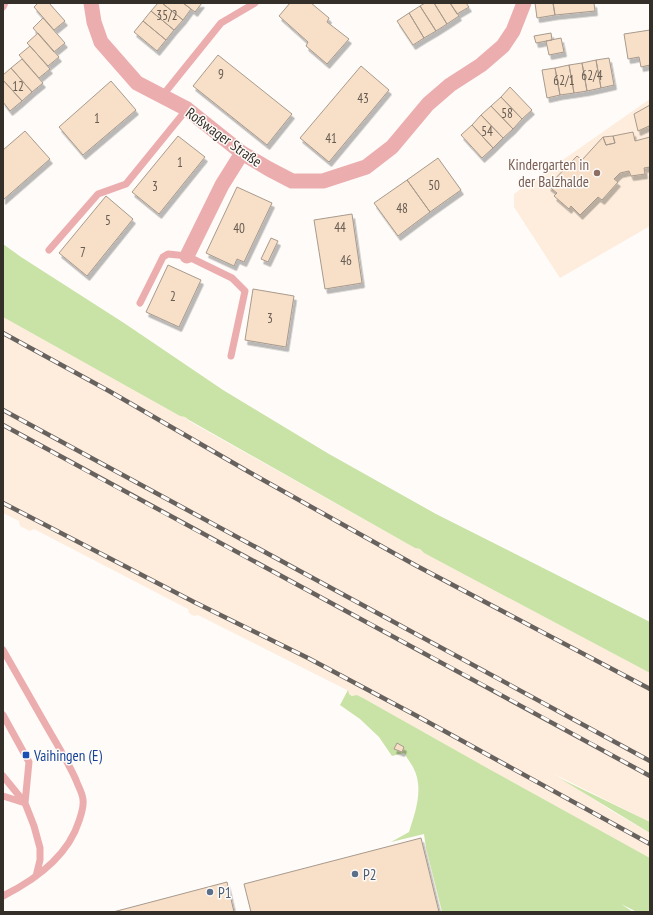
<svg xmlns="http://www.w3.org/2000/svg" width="653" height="915" viewBox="0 0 653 915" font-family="'PT Sans Narrow',sans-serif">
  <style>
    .built { fill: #feeddc }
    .green { fill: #c9e2a5 }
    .building { fill: #f7dfc8; stroke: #a89a8c; filter: url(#shadow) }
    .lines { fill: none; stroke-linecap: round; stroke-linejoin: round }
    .lane { stroke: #ecadaf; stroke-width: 7 }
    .street { stroke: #ecadaf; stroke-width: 15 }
    .rail-casing { stroke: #67625d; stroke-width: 4.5 }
    .rail { stroke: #fefbf8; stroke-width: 3; stroke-dasharray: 9; stroke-linecap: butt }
    .education-dot { fill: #8d6e63; stroke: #fefbf8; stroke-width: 1.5 }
    .transit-dot { fill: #1a4fb4; stroke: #fefbf8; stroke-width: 1.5 }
    .service-dot { fill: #5c6f8a; stroke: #fefbf8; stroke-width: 1.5 }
    .labels { text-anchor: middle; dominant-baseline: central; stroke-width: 3; stroke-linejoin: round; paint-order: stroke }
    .number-label { font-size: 13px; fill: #665b51 }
    .street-label { font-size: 15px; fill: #352f29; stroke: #fefbf8 }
    .education-label { font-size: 15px; fill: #785e54; stroke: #fefbf8; text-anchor: end }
    .transit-label { font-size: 15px; fill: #164399; stroke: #fefbf8; text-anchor: start }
    .service-label { font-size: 15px; fill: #4e5e75; stroke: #fefbf8; text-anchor: start }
  </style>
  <defs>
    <filter id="shadow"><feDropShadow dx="2.5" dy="4.5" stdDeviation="0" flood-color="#0004"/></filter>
  </defs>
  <rect width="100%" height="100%" fill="#fefbf8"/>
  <path class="built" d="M 650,99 L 650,226 L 560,278 L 514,207 L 514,194 Z
    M 3,317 L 180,416 L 185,417 L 189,421 L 415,548 L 420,549 L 424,553 L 650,673 L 650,822 L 554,774 L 612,811 L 650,833 L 650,858 L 489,769 L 363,698 L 357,695 L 353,696 L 349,694 L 347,690 L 198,615 L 194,616 L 189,613 L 188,609 L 34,529 L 30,531 L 20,526 L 19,521 L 3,513 Z"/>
  <path class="green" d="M 3,244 L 21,257 L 124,323 L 223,390 L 329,454 L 436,514 L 650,622 L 650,673 L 424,553 L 420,549 L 415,548 L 189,420 L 185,417 L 180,416 L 3,317 Z
    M 348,690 L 349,694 L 352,696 L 357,695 L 363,698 L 489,769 L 650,858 L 650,912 L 637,912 L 621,904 L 633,912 L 442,912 L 426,848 L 424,834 L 391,842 L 409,832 C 416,811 424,787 413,767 C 410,762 407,758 404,753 L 392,756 L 379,737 L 360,719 L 340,705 Z
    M 541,767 L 559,778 L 650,822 L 650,833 Z"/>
  <path class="building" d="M 38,3 L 49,3 L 65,21 L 54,30 L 34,7 Z
    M 158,3 L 162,3 L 183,20 L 174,30 L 151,11 Z
    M 162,3 L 183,3 L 191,9 L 183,20 Z
    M 183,3 L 202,3 L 195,12 Z
    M 290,3 L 311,3 L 329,18 L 327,22 L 349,39 L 327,64 L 306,46 L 308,42 L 279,16 Z
    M 425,3 L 434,3 L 447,24 L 436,31 L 420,6 Z
    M 434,3 L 450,3 L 459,16 L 447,24 Z
    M 450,3 L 466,3 L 469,7 L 457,14 Z
    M 535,3 L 553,3 L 555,15 L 537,18 Z
    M 553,3 L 594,3 L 595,11 L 555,15 Z
    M 420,6 L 436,31 L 424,38 L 409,13 Z
    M 151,11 L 174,30 L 166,40 L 143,21 Z
    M 409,13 L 424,38 L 413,45 L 397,21 Z
    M 43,18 L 65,43 L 54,52 L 33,28 Z
    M 143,21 L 166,40 L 157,51 L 134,32 Z
    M 650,30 L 650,65 L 641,67 L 639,57 L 628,59 L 624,34 Z
    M 38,33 L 59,57 L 48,66 L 27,43 Z
    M 551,33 L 552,40 L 536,43 L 534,36 Z
    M 561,38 L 564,52 L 549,55 L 546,41 Z
    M 30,46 L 50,69 L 39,78 L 19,55 Z
    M 218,55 L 292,114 L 267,145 L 193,86 Z
    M 609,58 L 614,85 L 601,88 L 596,60 Z
    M 22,59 L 43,83 L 32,92 L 11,68 Z
    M 596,60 L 601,88 L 587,91 L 582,63 Z
    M 582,63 L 587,91 L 574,93 L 569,65 Z
    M 569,65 L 574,93 L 560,95 L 555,68 Z
    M 361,66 L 389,90 L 329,162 L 300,138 Z
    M 11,68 L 32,92 L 22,101 L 3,80 L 3,75 Z
    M 555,68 L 560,95 L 547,98 L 542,70 Z
    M 3,80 L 22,101 L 10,111 L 3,102 Z
    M 111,81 L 136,110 L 83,155 L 59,127 Z
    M 510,87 L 532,110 L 522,119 L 501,97 Z
    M 501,97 L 522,119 L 513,129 L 491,106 Z
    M 650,105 L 650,132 L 649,126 L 638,131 L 634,114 Z
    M 491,106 L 513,129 L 503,138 L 481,115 Z
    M 481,115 L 503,138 L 493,148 L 472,125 Z
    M 472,125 L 493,148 L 482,158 L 461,135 Z
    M 25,131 L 50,159 L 3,200 L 3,150 Z
    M 633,132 L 635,141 L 650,137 L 650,167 L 644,168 L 645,174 L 631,176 L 629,171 L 620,173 L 614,179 L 618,182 L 602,200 L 598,197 L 580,215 L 571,206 L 569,209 L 554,196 L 557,193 L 548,186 L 577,156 L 582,160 L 603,137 L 606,145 L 615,143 L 613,136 Z
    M 178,136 L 205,157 L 159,214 L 132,192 Z
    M 613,136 L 615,143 L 606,145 L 603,137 Z
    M 438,158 L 461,190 L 430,212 L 407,180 Z
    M 407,180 L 430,212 L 398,236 L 374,203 Z
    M 237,187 L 272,203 L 244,262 L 237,259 L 234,266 L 206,253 Z
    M 106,196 L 133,219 L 87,276 L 59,253 Z
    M 352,214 L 362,283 L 325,289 L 314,220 Z
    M 271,238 L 278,241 L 268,262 L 261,259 Z
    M 168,265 L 201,280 L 179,327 L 146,312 Z
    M 253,289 L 294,296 L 286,347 L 245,340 Z
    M 397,743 L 404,747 L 402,752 L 394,749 Z
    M 421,838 L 439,912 L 251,912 L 244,884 Z
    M 227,882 L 234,912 L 113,912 L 155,901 Z"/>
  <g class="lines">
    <path class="lane" d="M 3,7 L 5,3
      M 163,95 L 221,23 L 255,3
      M 49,250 L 98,194 L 126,184 L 187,109
      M 140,303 L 163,257 L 168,254 L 187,256 L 232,278 L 245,291 L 231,356
      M 3,650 C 18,676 32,701 47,727 C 57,744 68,762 76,780 C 78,786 83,794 83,800 C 84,807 81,815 79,821 C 68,856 35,880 3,896
      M 3,715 L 29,762 L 25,803
      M 3,776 L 25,803 L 34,826 L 40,848 L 40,860 L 36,876
      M 3,796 L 25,803"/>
    <path class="street" d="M 91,3 L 94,22 L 101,42 L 137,83 L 187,109 L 242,153 L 269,169 L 292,181 L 323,181 L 366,167 L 392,147 L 428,104 L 450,85 L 481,65 L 503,46 L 513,31 L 524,3
      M 187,256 L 222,185 L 242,153"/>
    <defs>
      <path id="rail" d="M 3,333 L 109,391 L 249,472 L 415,565 L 650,689
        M 3,410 L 650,761
        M 3,425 C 218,543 435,658 650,776
        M 3,503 L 194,602 L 308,658 L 417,716 L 650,844"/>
    </defs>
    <use href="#rail" class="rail-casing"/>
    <use href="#rail" class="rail"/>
  </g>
  <circle class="education-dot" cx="597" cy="173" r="4"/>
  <rect class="transit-dot" x="22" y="751" width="8" height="8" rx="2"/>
  <g class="service-dot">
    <circle cx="355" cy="874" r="4"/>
    <circle cx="210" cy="892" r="4"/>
  </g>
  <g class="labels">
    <g class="number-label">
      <text x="167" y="15">35/2</text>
      <text x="221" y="74">9</text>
      <text x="592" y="75">62/4</text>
      <text x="564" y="80">62/1</text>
      <text x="18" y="86">12</text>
      <text x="363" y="98">43</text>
      <text x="507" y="113">58</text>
      <text x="97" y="118">1</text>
      <text x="487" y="131">54</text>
      <text x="331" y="138">41</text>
      <text x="180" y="162">1</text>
      <text x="434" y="185">50</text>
      <text x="155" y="186">3</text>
      <text x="402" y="208">48</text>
      <text x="108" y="220">5</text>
      <text x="340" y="227">44</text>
      <text x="239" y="228">40</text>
      <text x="83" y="252">7</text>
      <text x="346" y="260">46</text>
      <text x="173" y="296">2</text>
      <text x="270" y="318">3</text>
    </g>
    <g class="street-label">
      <text transform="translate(224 137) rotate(36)">Roßwager Straße</text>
    </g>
    <g class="education-label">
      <text x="589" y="164">Kindergarten in<tspan x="589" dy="17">der Balzhalde</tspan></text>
    </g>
    <g class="transit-label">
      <text x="34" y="755">Vaihingen (E)</text>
    </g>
    <g class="service-label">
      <text x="363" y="874">P2</text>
      <text x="218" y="892">P1</text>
    </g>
  </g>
  <rect width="653" height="915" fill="none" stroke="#352f29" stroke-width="8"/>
</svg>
